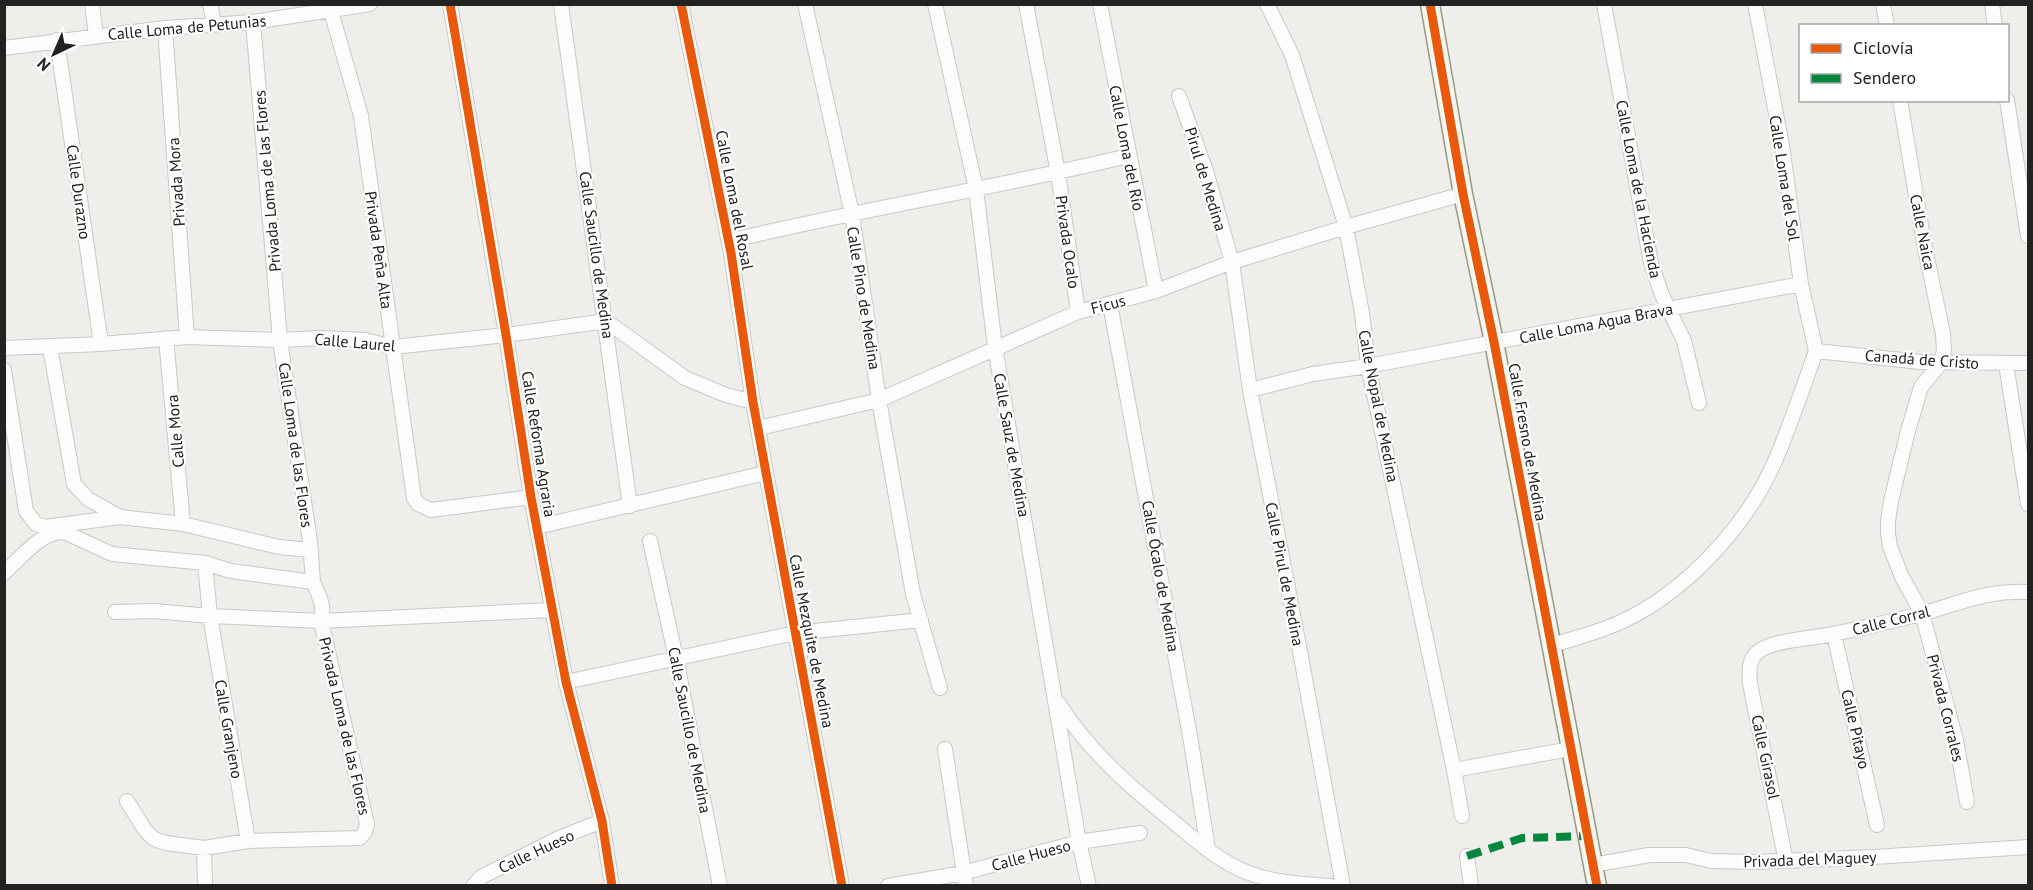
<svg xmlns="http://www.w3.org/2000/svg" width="2033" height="890" viewBox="0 0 2033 890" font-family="'PT Sans',sans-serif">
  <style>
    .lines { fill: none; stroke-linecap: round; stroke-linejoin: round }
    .street-casing { stroke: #c9c8c7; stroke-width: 16 }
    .secondary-casing { stroke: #999a82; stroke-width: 21 }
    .street { stroke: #fdfcfc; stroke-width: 14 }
    .secondary { stroke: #f4f4ed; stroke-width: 18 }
    .quiet { stroke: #00873e; stroke-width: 8; stroke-dasharray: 15 8; stroke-linecap: butt }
    .cycleway-casing { stroke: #fff; stroke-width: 13 }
    .cycleway { stroke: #e8590c; stroke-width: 9 }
    .labels { text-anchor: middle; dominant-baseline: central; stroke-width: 4.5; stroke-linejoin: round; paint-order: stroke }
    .street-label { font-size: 16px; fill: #222; stroke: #fff }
  </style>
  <rect width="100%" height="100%" fill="#f0eeeb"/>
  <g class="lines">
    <defs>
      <path id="street" d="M 92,4 L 96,35
        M 210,4 L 214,23
        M 329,4 L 361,116 L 414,498 L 418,504 L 431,510 L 531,497
        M 450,4 L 506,335 L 531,497 L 566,682 L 602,821 L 612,886
        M 561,4 L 630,506
        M 681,4 L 731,253 L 753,402 L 842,886
        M 805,4 L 852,214 L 879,400 L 913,594 L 940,688
        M 935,4 L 976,189 L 995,347 L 1079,842 L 1089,886
        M 1026,4 L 1058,173 L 1078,312
        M 1100,4 L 1156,291
        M 1267,4 L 1292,55 L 1346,227 L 1362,313 L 1368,366 L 1454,770 L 1462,816
        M 1604,4 L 1651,263 L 1662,295 L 1684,341 L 1699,403
        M 1755,4 L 1782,145 L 1801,284 L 1816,351
        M 1883,4 L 1887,26
        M 1992,4 L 1995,26
        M 253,22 L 280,340 L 310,541 L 313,582
        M 165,28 L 187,337
        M 57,40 L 101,344
        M 4,48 L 165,28 L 253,22 L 370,4
        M 1179,96 L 1206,171 L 1232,262 L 1250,390 L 1299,646 L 1343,886
        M 1900,100 L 1924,243 L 1943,334 L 1944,350 L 1941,363 L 1921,387 L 1908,431 L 1891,501 L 1888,521 L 1888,533 L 1890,547 L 1902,577 L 1922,613 L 1956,740 L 1967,802
        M 2007,100 L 2028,236
        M 729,241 C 861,209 996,188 1128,156
        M 1110,304 L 1190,736 L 1208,849
        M 166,338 L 183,524
        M 50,347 L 74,484 L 88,499 L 120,517 L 183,524 L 279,547 L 311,550
        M 4,348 L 101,344 L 187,337 L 280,340 L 321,338 L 365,340 L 393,347 L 506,335 L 606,321 L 685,378 L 726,395 L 753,402
        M 1816,351 L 1921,362 L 2028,363
        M 2006,364 L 2028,504
        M 4,370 L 26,511 L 36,524 L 45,527 L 120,517
        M 1250,390 L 1313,374 L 1368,366 L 1801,284
        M 759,428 L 879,400 L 1078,312 L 1156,291 L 1232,262 L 1346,227 L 1463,194
        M 537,527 L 765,473
        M 650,541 L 676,658 L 720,886
        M 205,563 L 210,616 L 248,841
        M 4,573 C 21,558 41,531 64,532 L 112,554 L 205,563 L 231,571 L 313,582 C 319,596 325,605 321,621 L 367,824 L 365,832 L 360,838 L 248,841 L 204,848 L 166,843 L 154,839 L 145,830 L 127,801
        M 115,612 L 154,611 L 210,616 L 321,621 L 552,610
        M 1834,634 L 1877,825
        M 1550,646 C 1574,638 1600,632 1623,621 C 1689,590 1751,521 1778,454 C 1792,420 1804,385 1816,351
        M 566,682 L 795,633 L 921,620
        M 1059,704 C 1088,750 1128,785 1170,819 C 1194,839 1219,862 1249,873 C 1275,883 1304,884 1331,886
        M 945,749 L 966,886
        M 1454,770 L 1570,749
        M 204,848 L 205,886
        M 1467,856 L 1471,886
        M 1786,861 L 1750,684 C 1749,672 1748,659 1759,651 C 1772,641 1805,639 1822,636 C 1855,630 1888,622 1921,614 C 1960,603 1987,590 2028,592
        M 1593,865 L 1649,855 L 1686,855 L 1711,861 L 1754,862 L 1874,857 L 2028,847
        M 473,886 L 481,877 L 559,838 L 602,821
        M 888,886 L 963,873 L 1079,842 L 1140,833"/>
      <path id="secondary" d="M 1430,4 L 1463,194 L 1494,342 L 1597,886"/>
    </defs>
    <use href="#street" class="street-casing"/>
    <use href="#secondary" class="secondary-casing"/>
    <use href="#street" class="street"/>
    <use href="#secondary" class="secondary"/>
    <path class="quiet" d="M 1467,856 L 1522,838 L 1586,836"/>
    <defs>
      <path id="cycleway" d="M 450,4 L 506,335 L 531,497 L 566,682 L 602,821 L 612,886
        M 681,4 L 731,253 L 753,402 L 842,886
        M 1430,4 L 1463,194 L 1494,342 L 1597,886"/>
    </defs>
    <use href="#cycleway" class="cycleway-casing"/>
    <use href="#cycleway" class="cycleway"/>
  </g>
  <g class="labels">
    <g class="street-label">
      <text transform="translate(187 27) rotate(-5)">Calle Loma de Petunias</text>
      <text transform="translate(1127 148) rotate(79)">Calle Loma del Río</text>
      <text transform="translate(1785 178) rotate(81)">Calle Loma del Sol</text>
      <text transform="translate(1206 179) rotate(73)">Pirul de Medina</text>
      <text transform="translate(267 181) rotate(-95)">Privada Loma de las Flores</text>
      <text transform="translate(176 182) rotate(-94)">Privada Mora</text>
      <text transform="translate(1639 189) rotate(79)">Calle Loma de la Hacienda</text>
      <text transform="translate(79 192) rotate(82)">Calle Durazno</text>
      <text transform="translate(735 200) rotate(79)">Calle Loma del Rosal</text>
      <text transform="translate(1923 232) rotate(79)">Calle Naica</text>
      <text transform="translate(1068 242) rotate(82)">Privada Ocalo</text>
      <text transform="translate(379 250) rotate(82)">Privada Peña Alta</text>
      <text transform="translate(597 255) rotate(82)">Calle Saucillo de Medina</text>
      <text transform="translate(864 298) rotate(81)">Calle Pino de Medina</text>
      <text transform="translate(1108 304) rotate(-15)">Ficus</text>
      <text transform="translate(1596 323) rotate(-11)">Calle Loma Agua Brava</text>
      <text transform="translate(355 342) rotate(5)">Calle Laurel</text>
      <text transform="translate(1922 359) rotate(4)">Canadá de Cristo</text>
      <text transform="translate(1379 406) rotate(79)">Calle Nopal de Medina</text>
      <text transform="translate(175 431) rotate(-95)">Calle Mora</text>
      <text transform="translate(1528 442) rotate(80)">Calle Fresno de Medina</text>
      <text transform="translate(539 444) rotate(81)">Calle Reforma Agraria</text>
      <text transform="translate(296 445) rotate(82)">Calle Loma de las Flores</text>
      <text transform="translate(1012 445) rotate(80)">Calle Sauz de Medina</text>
      <text transform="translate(1285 574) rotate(79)">Calle Pirul de Medina</text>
      <text transform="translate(1161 576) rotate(80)">Calle Ócalo de Medina</text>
      <text transform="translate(1891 620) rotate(-14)">Calle Corral</text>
      <text transform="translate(812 641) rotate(79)">Calle Mezquite de Medina</text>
      <text transform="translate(1946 708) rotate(76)">Privada Corrales</text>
      <text transform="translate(345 726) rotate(77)">Privada Loma de las Flores</text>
      <text transform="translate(229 729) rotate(80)">Calle Granjeno</text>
      <text transform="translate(1856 729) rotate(77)">Calle Pitayo</text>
      <text transform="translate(690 730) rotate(79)">Calle Saucillo de Medina</text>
      <text transform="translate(1766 757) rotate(78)">Calle Girasol</text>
      <text transform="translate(536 851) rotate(-25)">Calle Hueso</text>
      <text transform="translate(1031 855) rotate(-15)">Calle Hueso</text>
      <text transform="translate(1810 859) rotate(-2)">Privada del Maguey</text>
    </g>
  </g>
  <rect width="2033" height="890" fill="none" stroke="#222222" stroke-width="12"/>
  <rect x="1799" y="24" width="210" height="78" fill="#ffffff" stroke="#a7a7a7" stroke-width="1.5"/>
  <rect x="1811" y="44" width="30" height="9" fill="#e8590c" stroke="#a7a7a7" stroke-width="1.5"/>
  <text x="1853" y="54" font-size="18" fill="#222222">Ciclovía</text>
  <rect x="1811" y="74" width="30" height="9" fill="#00873e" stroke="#a7a7a7" stroke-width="1.5"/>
  <text x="1853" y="84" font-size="18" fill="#222222">Sendero</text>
  <g transform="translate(54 54) rotate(224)" stroke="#ffffff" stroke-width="4.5" paint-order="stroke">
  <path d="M0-4.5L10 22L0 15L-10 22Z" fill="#222222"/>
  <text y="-9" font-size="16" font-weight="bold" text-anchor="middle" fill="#222222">N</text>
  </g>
</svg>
